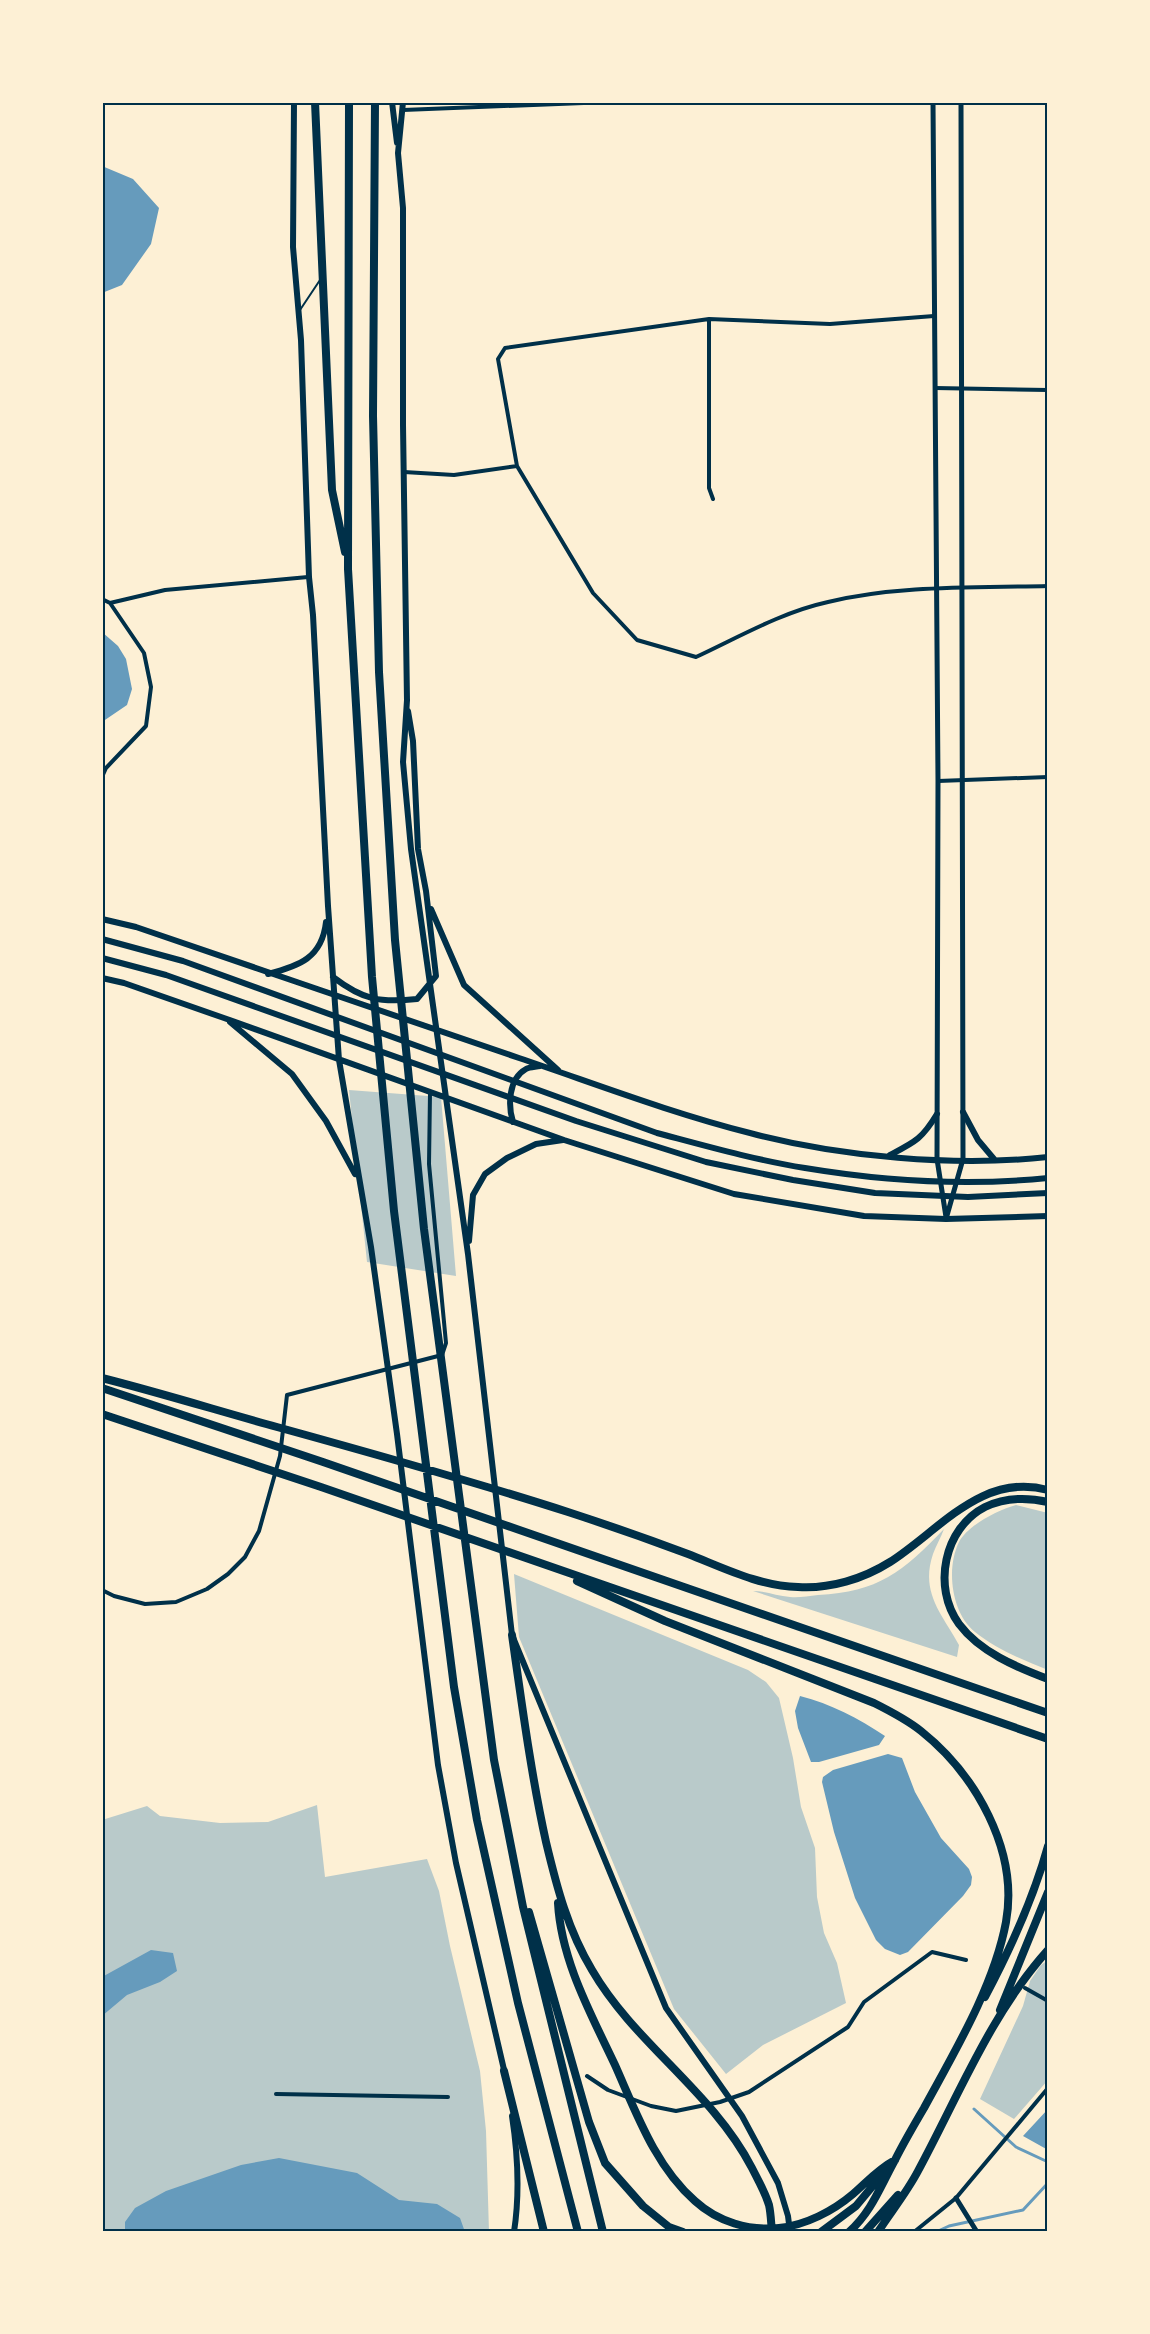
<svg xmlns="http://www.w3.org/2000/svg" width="1150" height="2334" viewBox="0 0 1150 2334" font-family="'Alegreya Sans',sans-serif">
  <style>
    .green { fill: #b9caca }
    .water { fill: #669bbc }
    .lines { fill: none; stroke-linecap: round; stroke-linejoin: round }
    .stream { stroke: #669bbc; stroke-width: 3 }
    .service { stroke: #003049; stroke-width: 2 }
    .minor { stroke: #003049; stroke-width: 4 }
    .tertiary { stroke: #003049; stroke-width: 5 }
    .secondary { stroke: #003049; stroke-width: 6 }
    .primary { stroke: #003049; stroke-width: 6 }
    .motorway { stroke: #003049; stroke-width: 8 }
    .neatline { fill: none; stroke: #003049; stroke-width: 2 }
  </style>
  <rect width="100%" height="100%" fill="#fdf0d5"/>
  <path class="green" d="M 349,1090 L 441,1097 L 456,1276 L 367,1262 Z
    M 1016,1505 L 1048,1513 L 1048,1670 C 1023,1660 996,1649 975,1632 C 951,1613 946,1568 959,1542 C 968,1525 998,1510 1016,1505 Z
    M 944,1529 C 941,1537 936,1546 933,1554 C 920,1593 942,1614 959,1645 L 957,1657 L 753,1591 C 766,1591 777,1596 790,1597 C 799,1598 808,1596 818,1595 C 878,1592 903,1572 944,1529 Z
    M 514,1574 L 748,1670 L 766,1682 L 779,1698 L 793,1758 L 801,1807 L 815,1848 L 817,1897 L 824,1933 L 837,1963 L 846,2003 L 763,2045 L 726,2074 L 674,2009 L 519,1637 Z
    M 317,1805 L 325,1877 L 427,1859 L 439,1891 L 450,1946 L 480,2071 L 486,2131 L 489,2232 L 102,2232 L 102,1820 L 147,1806 L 160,1816 L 220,1823 L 268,1822 Z
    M 1048,1960 L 1048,2080 L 1014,2119 L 980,2099 L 1023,2006 L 1030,1981 L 1041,1965 Z"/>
  <path class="water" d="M 102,166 L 133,179 L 159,208 L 151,244 L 122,285 L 102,293 Z
    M 102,632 L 118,646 L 126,659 L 132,689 L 127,705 L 102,722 Z
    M 800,1696 C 831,1704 858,1718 885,1736 L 879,1745 L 819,1762 L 811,1762 L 798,1728 L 795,1711 Z
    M 888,1754 L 902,1758 L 915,1792 L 941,1838 L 969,1869 L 972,1877 L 971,1885 L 963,1896 L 908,1952 L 900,1955 L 885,1949 L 876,1940 L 855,1898 L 834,1832 L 822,1782 L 823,1777 L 833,1770 Z
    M 151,1950 L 173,1953 L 177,1971 L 160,1982 L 127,1995 L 102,2016 L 102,1977 Z
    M 1048,2109 L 1048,2150 L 1023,2136 Z
    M 279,2158 L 357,2173 L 399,2200 L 437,2204 L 460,2218 L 465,2232 L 125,2232 L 125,2222 L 135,2208 L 166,2191 L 241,2165 Z"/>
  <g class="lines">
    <path class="stream" d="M 974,2109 L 1016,2147 L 1048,2162
      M 936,2232 L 949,2226 L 1023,2210 L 1048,2183"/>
    <path class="service" d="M 300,310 L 320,280"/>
    <path class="minor" d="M 1047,102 L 1048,122
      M 403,110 L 609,102
      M 934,316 L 830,324 L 709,319 L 505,348 L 498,359 L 517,466 L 593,593 L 637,640 L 696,657 C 739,637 782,612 828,602 C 900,585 974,588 1048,586
      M 709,319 L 709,488 L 713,499
      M 935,388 L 1048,390
      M 404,472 L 454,475 L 517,466
      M 102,599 L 110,603 L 165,590 L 308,577
      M 102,777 L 106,768 L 146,726 L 151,687 L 144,653 L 110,603
      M 938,781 L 1048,777
      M 102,1590 L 114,1596 L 145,1604 L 176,1602 L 207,1589 L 228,1574 L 245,1557 L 259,1531 L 280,1456 L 287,1395 L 442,1355 L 446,1343 L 429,1164 L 430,1093
      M 1025,1988 L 1048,2001
      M 587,2076 L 608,2090 L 651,2106 L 676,2111 L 720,2102 L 749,2092 L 848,2027 L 864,2002 L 932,1952 L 966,1960
      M 276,2094 L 448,2097
      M 914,2232 L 956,2198 L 1048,2088"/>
    <path class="tertiary" d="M 933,102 L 938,781 L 937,1159 L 946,1217
      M 946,1219 L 963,1159 L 961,102
      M 956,2198 L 977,2232"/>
    <path class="secondary" d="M 294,102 L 293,247 L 301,340 L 309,577 L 313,615 L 328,906 L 339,1060 L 371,1247 L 397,1434 L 438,1765 L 456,1863 L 505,2074
      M 392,102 L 397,143
      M 403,102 L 398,153 L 403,208 L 403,425 L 407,701
      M 407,700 L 403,762 L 411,849 L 468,1254 L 512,1635 L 666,2008 L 742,2116 L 778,2183 L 788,2216 L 790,2232
      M 431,909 L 464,985 L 558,1070
      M 102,919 L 136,927 C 264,970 391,1015 519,1058 C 596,1084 671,1113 750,1133 C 840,1157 955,1167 1048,1157
      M 268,974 C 299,966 322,958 326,922
      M 333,977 C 363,1000 380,1003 417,999 L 436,976 L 426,891 L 418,849 L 413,741 L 408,711
      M 102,978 L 124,983 L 224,1018 L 564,1140 L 734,1194 L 864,1216 L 946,1219 L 1048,1216
      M 230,1022 L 292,1074 L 326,1121 L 355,1174
      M 963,1112 L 978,1140 L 994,1159
      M 513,1122 C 508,1106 508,1079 526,1069 C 529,1067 535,1067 540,1066
      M 890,1155 C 915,1142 922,1139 937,1114
      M 469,1241 L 473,1195 L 485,1174 L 507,1158 L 536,1144 L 563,1140
      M 512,2116 C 518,2155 520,2193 514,2232"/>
    <path class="primary" d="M 102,939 L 183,961 L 657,1133 C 706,1146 755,1160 805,1168 C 883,1181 969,1186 1048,1178
      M 102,958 L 166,975 L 576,1121 L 706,1162 L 793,1180 L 875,1193 L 968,1197 L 1048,1193"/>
    <path class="motorway" d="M 315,102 L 332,490 L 345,552
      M 349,102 L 348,569 L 372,977 L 394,1211 L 454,1687 L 477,1820 L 518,2003 L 578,2232
      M 375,102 L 373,416 L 379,672 L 395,940 L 424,1229 L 494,1760 L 523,1907 L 603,2232
      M 102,1378 C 161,1393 219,1411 277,1427 C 375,1454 472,1481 568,1512 C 608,1525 648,1539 688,1554 C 724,1568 759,1586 798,1587 C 830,1589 863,1579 890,1562 C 940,1530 982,1472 1048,1490
      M 102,1388 L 323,1462 L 1048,1713
      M 102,1414 L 321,1487 L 1048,1739
      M 1048,1502 C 1026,1497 1006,1497 985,1507 C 944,1528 932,1587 959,1624 C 980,1652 1016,1667 1048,1679
      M 577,1581 L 665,1621 L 874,1703 C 890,1711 906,1719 921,1731 C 975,1774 1019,1850 1006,1922 C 994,1986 955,2051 924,2108 C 914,2125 904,2142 895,2160 C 880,2187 872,2211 849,2232
      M 512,1635 C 522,1705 531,1774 546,1842 C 557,1888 568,1930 592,1970 C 635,2044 712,2091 752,2168 C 758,2180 765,2192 769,2205 C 771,2214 771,2223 772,2232
      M 558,1903 C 561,1960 591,2014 615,2065 C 636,2112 655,2166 695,2201 C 718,2222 749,2231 779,2228 C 806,2225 833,2211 853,2194 C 867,2182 878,2169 895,2160
      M 529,1912 L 589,2122 L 605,2163 L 643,2206 L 669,2227 L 683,2232
      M 985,1997 C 1011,1948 1033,1900 1048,1846
      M 1000,2010 L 1048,1892
      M 504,2071 L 544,2232
      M 821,2232 L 856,2206 L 886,2170
      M 865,2232 L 898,2195
      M 878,2232 C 891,2212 907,2192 918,2171 C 958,2097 991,2013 1048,1950"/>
  </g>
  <rect width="1150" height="2334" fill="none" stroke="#fdf0d5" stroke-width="207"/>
  <rect x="104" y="104" width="942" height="2126" class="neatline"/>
</svg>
